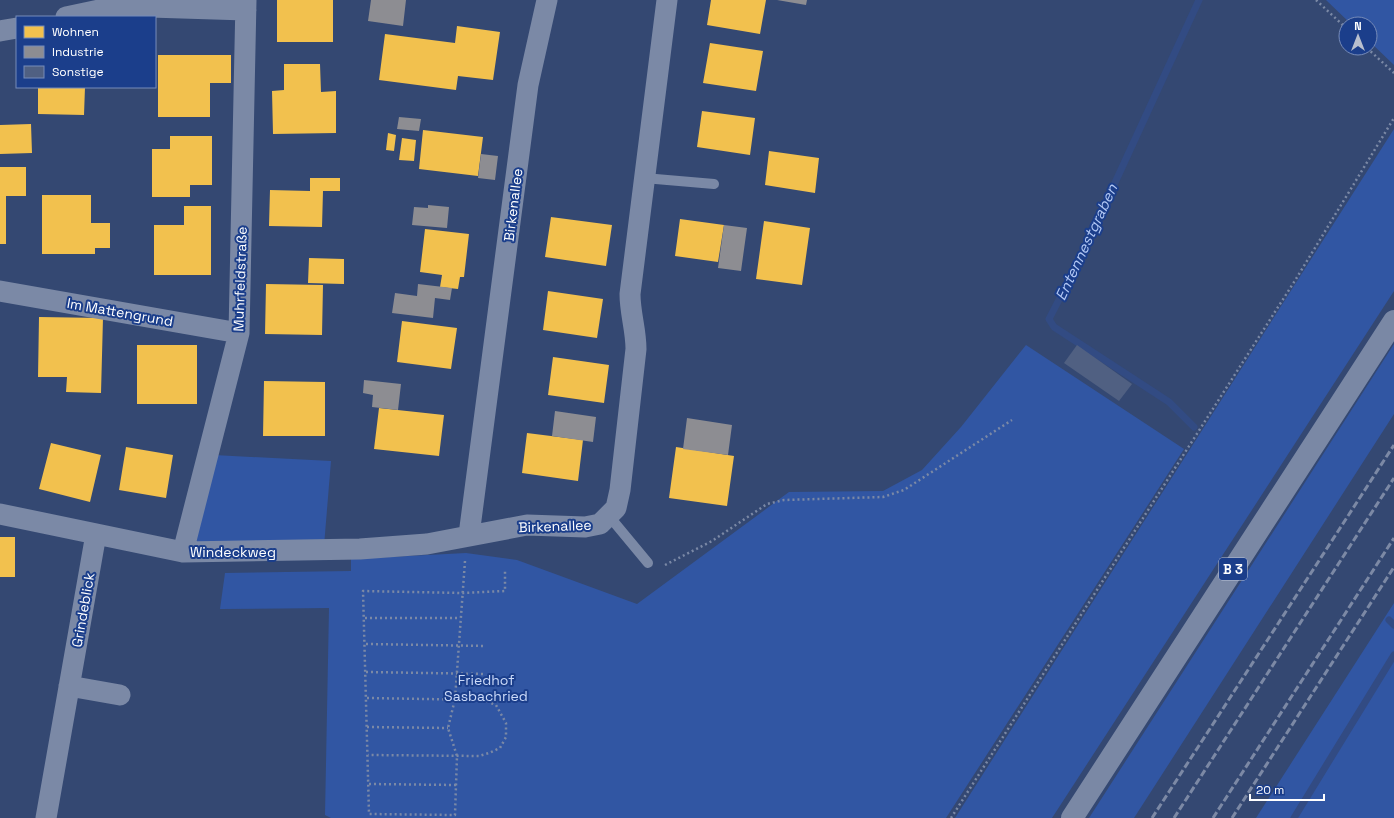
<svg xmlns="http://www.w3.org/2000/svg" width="1394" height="818" viewBox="0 0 1394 818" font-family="'Space Grotesk',sans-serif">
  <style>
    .green { fill: #3156a3 }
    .homes { fill: #f2c14e }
    .industry { fill: #8d8d92 }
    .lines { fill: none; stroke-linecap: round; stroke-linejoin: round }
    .stream { stroke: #324b83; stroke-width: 7 }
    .building { fill: #506082 }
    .path { stroke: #7b89a6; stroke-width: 2.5; stroke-dasharray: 2 3; stroke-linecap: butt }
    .service { stroke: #7b89a6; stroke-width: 10 }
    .minor { stroke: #7b89a6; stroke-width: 21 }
    .primary { stroke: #7a88a5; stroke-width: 22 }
    .rail { stroke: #7c89a5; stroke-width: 3; stroke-dasharray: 7 3; stroke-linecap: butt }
    .labels { text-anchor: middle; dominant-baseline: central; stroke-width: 4; stroke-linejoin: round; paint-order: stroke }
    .shield { fill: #1b3e8b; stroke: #bbc5dc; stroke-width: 1 }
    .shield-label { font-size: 13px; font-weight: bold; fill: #fff }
    .street-label { font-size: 14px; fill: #fff; stroke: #1b3e8b }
    .park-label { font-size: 14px; fill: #cbdaf9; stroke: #1b3e8b }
    .water-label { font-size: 15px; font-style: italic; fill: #b1c7f4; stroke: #1b3e8b }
  </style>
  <rect width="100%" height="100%" fill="#344872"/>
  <path class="green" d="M 1326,0 L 1394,0 L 1394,65 L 1370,42 L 1370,24 L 1351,24 Z
    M 1394,129 L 1394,291 L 1052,818 L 955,818 Z
    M 1394,344 L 1394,414 L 1134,818 L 1089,818 Z
    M 1026,345 L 1184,449 L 946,818 L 331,818 L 325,815 L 329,608 L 220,609 L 225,573 L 351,571 L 351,559 L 466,553 L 517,560 L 637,604 L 789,492 L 883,491 L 922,470 L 961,427 Z
    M 214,455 L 331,461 L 324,546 L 191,545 Z
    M 1394,603 L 1394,818 L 1256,818 Z"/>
  <path class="homes" d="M 277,0 L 333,0 L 333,42 L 277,42 Z
    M 711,0 L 766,0 L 760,34 L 707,25 Z
    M 457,26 L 500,32 L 493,80 L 458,76 L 456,90 L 379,80 L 385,34 L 455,43 Z
    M 710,43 L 763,51 L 756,91 L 703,83 Z
    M 158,55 L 231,55 L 231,83 L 210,83 L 210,117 L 158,117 Z
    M 284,64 L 320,64 L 321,92 L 336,91 L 336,133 L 273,134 L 272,91 L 284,90 Z
    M 38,87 L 85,87 L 84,115 L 38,114 Z
    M 702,111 L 755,118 L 750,155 L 697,147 Z
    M 31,124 L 32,153 L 0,154 L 0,125 Z
    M 423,130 L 483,137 L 478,176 L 419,169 Z
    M 388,133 L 396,135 L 394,151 L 386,150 Z
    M 170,136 L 212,136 L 212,185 L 190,185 L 190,197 L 152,197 L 152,149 L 170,149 Z
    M 402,138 L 416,140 L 414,161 L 399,160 Z
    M 769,151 L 819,158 L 815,193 L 765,185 Z
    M 0,167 L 26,167 L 26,196 L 6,196 L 6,244 L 0,244 Z
    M 310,178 L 340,178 L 340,191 L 323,191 L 322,227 L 269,226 L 270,190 L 310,191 Z
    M 42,195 L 91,195 L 91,223 L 110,223 L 110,248 L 95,248 L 95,254 L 42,254 Z
    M 184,206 L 211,206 L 211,275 L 154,275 L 154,225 L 184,225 Z
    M 551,217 L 612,225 L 606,266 L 545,257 Z
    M 680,219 L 724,225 L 718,262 L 675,256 Z
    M 764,221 L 810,228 L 802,285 L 756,279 Z
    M 425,229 L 469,234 L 464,277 L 460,277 L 458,289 L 440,287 L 442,275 L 420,272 Z
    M 309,258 L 344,259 L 344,284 L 308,283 Z
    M 266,284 L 323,285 L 322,335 L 265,334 Z
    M 548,291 L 603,299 L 597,338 L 543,330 Z
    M 39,317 L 103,318 L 101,393 L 66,392 L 67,377 L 38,377 Z
    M 402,321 L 457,328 L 451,369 L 397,362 Z
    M 137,345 L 197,345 L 197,404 L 137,404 Z
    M 553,357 L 609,365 L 604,403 L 548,395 Z
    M 264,381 L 325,382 L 325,436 L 263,436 Z
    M 379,408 L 444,415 L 439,456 L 374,449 Z
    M 527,433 L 583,440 L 578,481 L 522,473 Z
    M 51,443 L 101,455 L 90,502 L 39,489 Z
    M 126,447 L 173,455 L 166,498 L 119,490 Z
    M 676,447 L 734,456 L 727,506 L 669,498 Z
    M 0,537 L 15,537 L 15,577 L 0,577 Z"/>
  <path class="industry" d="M 371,0 L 406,0 L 403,26 L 368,21 Z
    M 777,0 L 807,0 L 806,5 Z
    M 399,117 L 421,119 L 419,131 L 397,129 Z
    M 481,154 L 498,156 L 495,180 L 478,178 Z
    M 428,205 L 449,207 L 447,228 L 412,225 L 414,207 L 428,208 Z
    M 724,225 L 747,228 L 741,271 L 718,268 Z
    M 418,284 L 452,288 L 450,300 L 435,298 L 433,318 L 392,313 L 395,293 L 417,296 Z
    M 364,380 L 401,384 L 398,410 L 372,407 L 373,395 L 363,393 Z
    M 555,411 L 596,417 L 593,442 L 552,436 Z
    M 687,418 L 732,425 L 728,455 L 683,449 Z"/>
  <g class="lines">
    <path class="stream" d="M 1194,427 L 1169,402 L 1054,327 L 1049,319 L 1079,261 L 1199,0
      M 1389,620 L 1394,625
      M 1294,818 L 1394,655"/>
  </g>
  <path class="building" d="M 1077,345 L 1132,384 L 1119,401 L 1064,363 Z"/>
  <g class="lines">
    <path class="path" d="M 1316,0 L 1346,28
      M 1367,48 L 1394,73
      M 465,561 L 455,699 L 448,728 L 457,756 L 455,815 L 369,814 L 363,591 L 462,593 L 505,591 L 505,571
      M 665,565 L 712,541 L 767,504 L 784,500 L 883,497 L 904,490 L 1012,420
      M 365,618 L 460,618
      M 366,644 L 486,646
      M 366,672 L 486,674
      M 367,698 L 483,700 L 496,705 L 506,723 L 506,737 L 500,748 L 489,753 L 479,756 L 368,755
      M 367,727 L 448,728
      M 369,784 L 456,785
      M 951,818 L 1296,279 L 1394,118"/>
    <path class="service" d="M 644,178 L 714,184
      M 609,516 L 648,563"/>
    <path class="minor" d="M 66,17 L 118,6 L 246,10
      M 0,31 L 17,28
      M 0,291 L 239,333
      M 0,514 L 183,552 L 360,549 L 427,544 L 527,525 L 585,527 L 600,524 L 616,508 L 620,490 L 636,349 C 636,330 630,313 630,294 L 667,0
      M 469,535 L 528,85 L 547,0
      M 183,552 L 239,333 L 246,0
      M 69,686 L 120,695
      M 46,818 L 96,534"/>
    <path class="primary" d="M 1072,818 L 1394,321"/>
    <path class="rail" d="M 1152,818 L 1394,445
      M 1174,818 L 1394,478
      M 1213,818 L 1394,538
      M 1232,818 L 1394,567"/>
  </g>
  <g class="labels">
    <rect class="shield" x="1219" y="558" width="28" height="22" rx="3"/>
    <g class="shield-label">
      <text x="1233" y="569">B 3</text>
    </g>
    <g class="street-label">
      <text transform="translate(513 205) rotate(-83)">Birkenallee</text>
      <text transform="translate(240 279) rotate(-88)">Muhrfeldstraße</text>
      <text transform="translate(120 312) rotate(10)">Im Mattengrund</text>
      <text transform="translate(555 526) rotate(-2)">Birkenallee</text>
      <text x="233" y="552">Windeckweg</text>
      <text transform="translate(83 610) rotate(-80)">Grindeblick</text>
    </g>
    <g class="park-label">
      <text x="486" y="680">Friedhof<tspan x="486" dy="16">Sasbachried</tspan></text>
    </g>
    <g class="water-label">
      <text transform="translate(1086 242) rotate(-65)">Entennestgraben</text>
    </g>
  </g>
  <rect x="16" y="16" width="140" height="72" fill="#1b3e8b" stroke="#768bb9"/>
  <rect x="24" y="26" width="20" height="12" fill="#f2c14e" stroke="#768bb9"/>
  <text x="52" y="36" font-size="12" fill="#ffffff">Wohnen</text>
  <rect x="24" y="46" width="20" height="12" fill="#8d8d92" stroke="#768bb9"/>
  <text x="52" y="56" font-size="12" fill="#ffffff">Industrie</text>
  <rect x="24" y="66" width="20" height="12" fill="#506082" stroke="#768bb9"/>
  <text x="52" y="76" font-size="12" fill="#ffffff">Sonstige</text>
  <g transform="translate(1358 36)"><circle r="19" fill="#1b3e8b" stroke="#768bb9"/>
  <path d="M0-3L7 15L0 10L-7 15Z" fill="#b8bfce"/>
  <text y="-6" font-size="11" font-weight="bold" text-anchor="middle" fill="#ffffff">N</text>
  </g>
  <path d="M1250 794v6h74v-6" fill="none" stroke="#ffffff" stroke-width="2"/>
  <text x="1256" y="794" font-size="12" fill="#ffffff" stroke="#1b3e8b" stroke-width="3" paint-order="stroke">20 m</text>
</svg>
